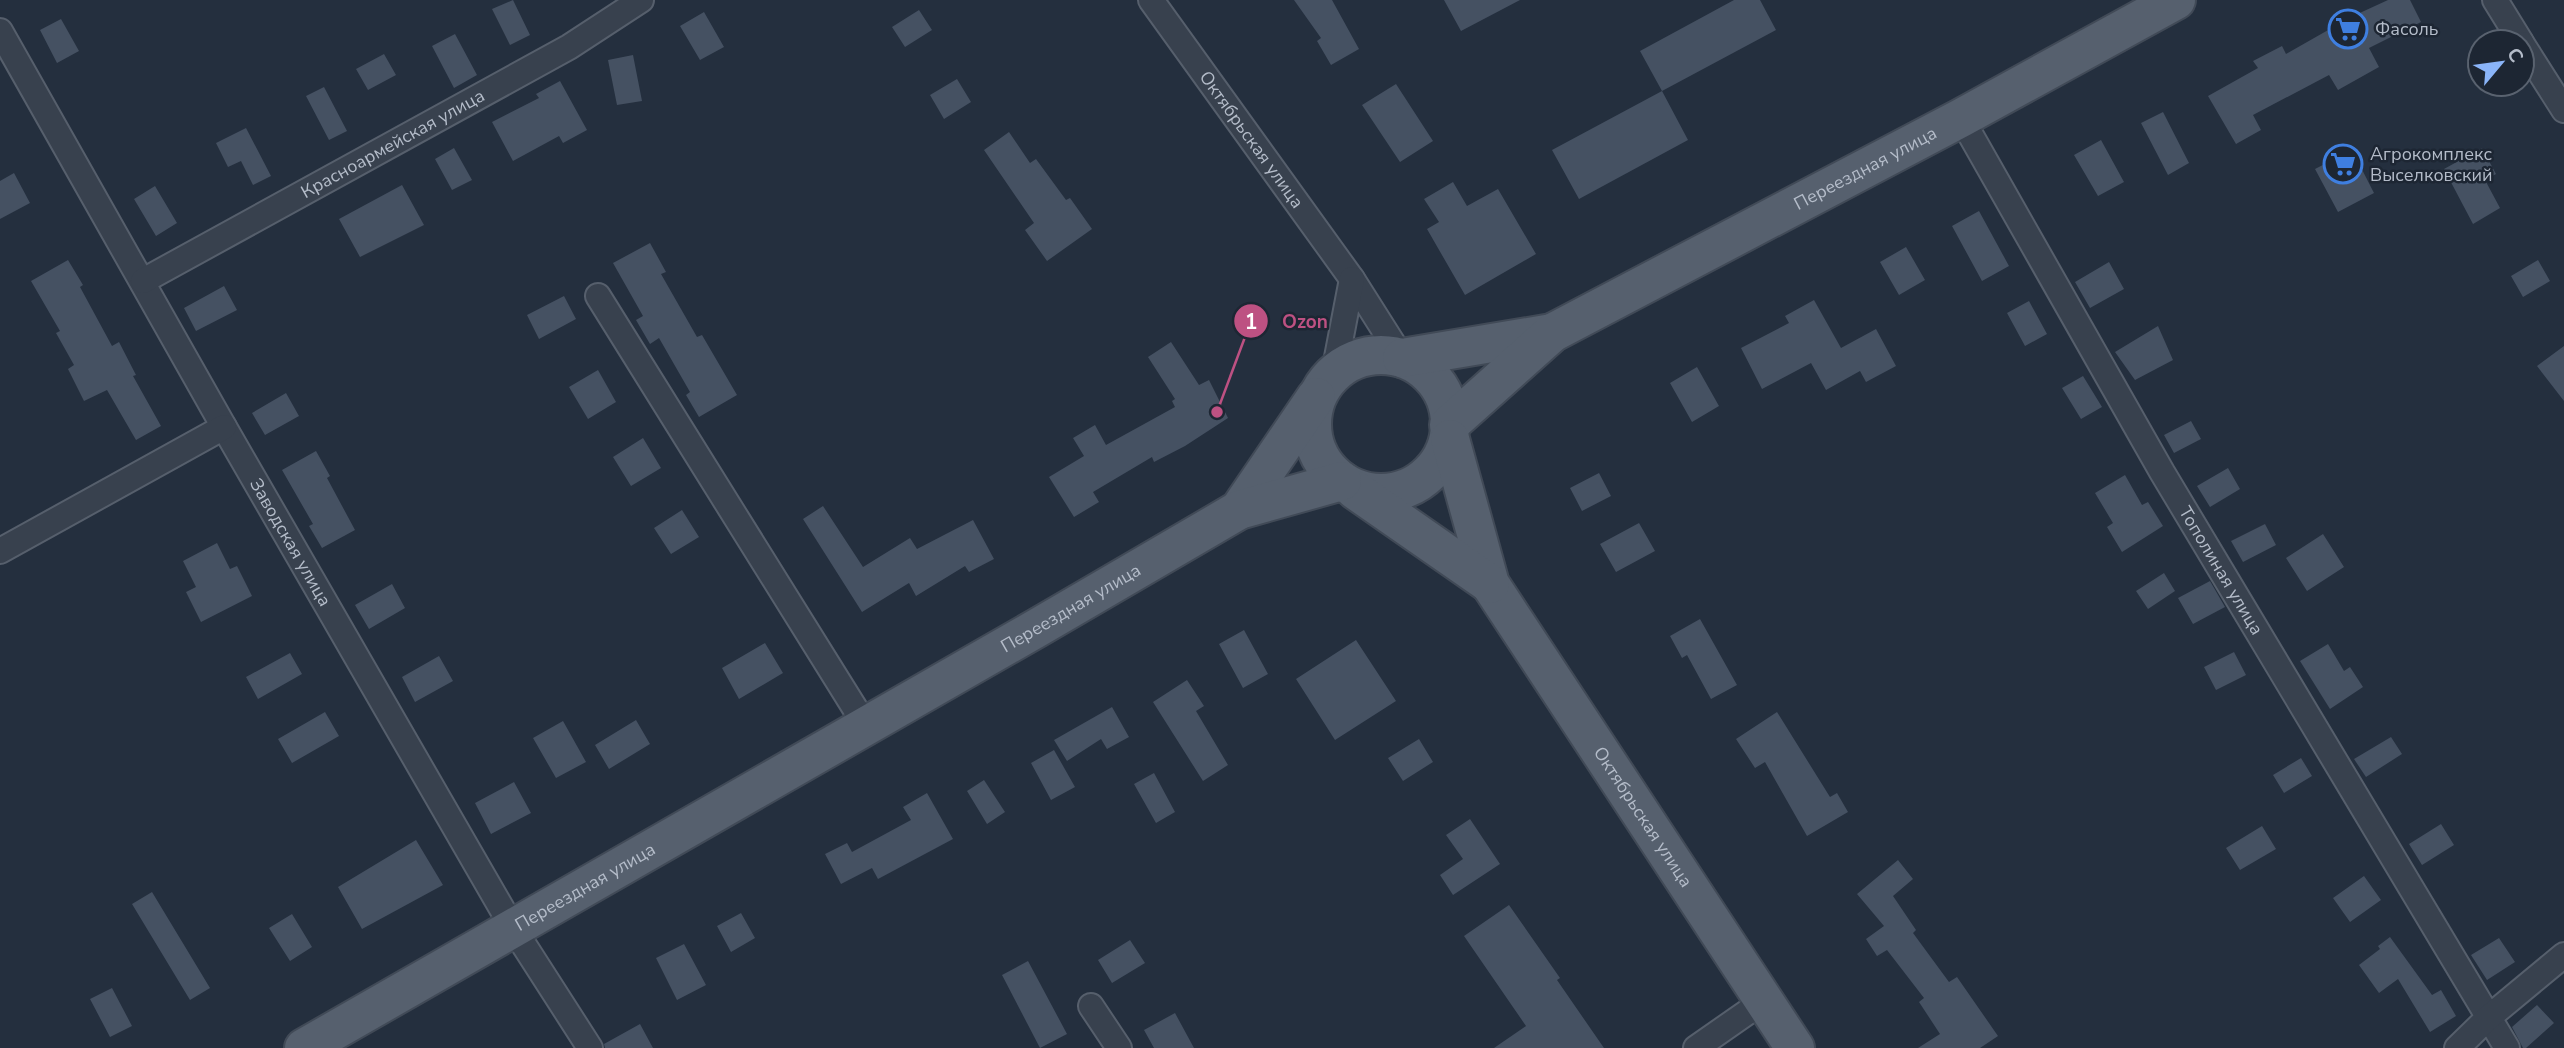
<svg xmlns="http://www.w3.org/2000/svg" width="2564" height="1048" viewBox="0 0 2564 1048" font-family="'Nunito Sans',sans-serif">
  <style>
    .building { fill: #455162 }
    .lines { fill: none; stroke-linecap: round; stroke-linejoin: round }
    .street-casing { stroke: #565f6c; stroke-width: 28 }
    .primary-casing { stroke: #414a57; stroke-width: 42 }
    .street { stroke: #38414e; stroke-width: 24 }
    .primary { stroke: #56606e; stroke-width: 38 }
    .labels { text-anchor: middle; dominant-baseline: central; stroke-width: 5; stroke-linejoin: round; paint-order: stroke }
    .poi-label { font-size: 18px; fill: #b4bcc9; stroke: #1d2633; text-anchor: start }
    .street-label { font-size: 18px; fill: #b4bcc9; stroke: #1d2633 }
    .leader { fill: none; stroke: #bd5182; stroke-width: 2.5 }
    .callout-dot { fill: #bd5182; stroke: #1d2633; stroke-width: 2.5 }
    .mark-label { font-size: 21px; text-anchor: middle; font-weight: bold; fill: #fff }
    .callout-label { font-size: 19px; text-anchor: middle; font-weight: bold; fill: #bd5182; stroke: #1d2633; stroke-width: 5; stroke-linejoin: round; paint-order: stroke }
  </style>
  <rect width="100%" height="100%" fill="#242f3e"/>
  <path class="building" d="M 513,0 L 530,35 L 510,45 L 492,9 Z
    M 1294,0 L 1332,0 L 1359,49 L 1331,65 L 1317,41 L 1321,38 Z
    M 1444,0 L 1520,0 L 1461,31 Z
    M 1734,0 L 1760,0 L 1776,30 L 1662,91 L 1640,51 Z
    M 2388,0 L 2410,0 L 2421,22 L 2369,48 L 2379,67 L 2338,90 L 2329,75 L 2253,115 L 2261,130 L 2236,144 L 2208,96 L 2258,68 L 2253,61 L 2282,46 L 2286,54 L 2351,17 Z
    M 919,10 L 932,30 L 905,47 L 892,27 Z
    M 704,12 L 724,47 L 700,60 L 680,26 Z
    M 61,19 L 79,51 L 57,63 L 40,30 Z
    M 455,34 L 477,75 L 454,88 L 432,46 Z
    M 384,54 L 396,75 L 368,90 L 356,69 Z
    M 633,55 L 642,101 L 617,105 L 608,60 Z
    M 957,79 L 971,102 L 944,119 L 930,95 Z
    M 560,81 L 587,130 L 563,143 L 559,136 L 513,161 L 492,122 L 539,98 L 536,94 Z
    M 1396,84 L 1433,141 L 1400,162 L 1362,105 Z
    M 324,87 L 347,131 L 329,140 L 306,96 Z
    M 1662,91 L 1688,140 L 1579,199 L 1552,150 Z
    M 2163,112 L 2189,163 L 2168,175 L 2141,123 Z
    M 246,128 L 271,176 L 253,185 L 241,161 L 228,167 L 216,143 Z
    M 1009,132 L 1030,163 L 1036,159 L 1066,200 L 1070,198 L 1092,229 L 1047,261 L 1025,230 L 1034,223 L 984,150 Z
    M 2101,140 L 2124,182 L 2098,196 L 2074,155 Z
    M 454,148 L 472,180 L 452,190 L 435,159 Z
    M 2482,148 L 2496,174 L 2485,180 L 2500,208 L 2473,224 L 2444,169 Z
    M 2352,150 L 2374,193 L 2338,212 L 2315,169 Z
    M 14,173 L 30,203 L 0,219 L 0,181 Z
    M 1453,182 L 1467,206 L 1498,189 L 1536,254 L 1465,295 L 1427,229 L 1439,222 L 1424,199 Z
    M 402,185 L 424,225 L 360,257 L 339,219 Z
    M 155,186 L 177,223 L 156,236 L 134,199 Z
    M 1979,211 L 2009,266 L 1982,281 L 1952,226 Z
    M 650,243 L 666,272 L 661,274 L 697,337 L 702,335 L 737,395 L 699,417 L 686,395 L 690,392 L 659,338 L 650,344 L 636,320 L 643,316 L 613,263 Z
    M 1906,247 L 1925,280 L 1899,295 L 1880,262 Z
    M 68,260 L 83,285 L 80,287 L 112,346 L 119,342 L 136,375 L 133,376 L 161,426 L 136,440 L 107,390 L 84,401 L 68,369 L 74,365 L 56,333 L 60,331 L 31,281 Z
    M 2538,260 L 2550,281 L 2523,297 L 2511,276 Z
    M 2109,262 L 2124,289 L 2090,308 L 2075,282 Z
    M 224,286 L 237,310 L 196,331 L 184,308 Z
    M 564,296 L 576,319 L 539,339 L 527,315 Z
    M 1814,300 L 1841,348 L 1876,329 L 1896,366 L 1866,382 L 1860,371 L 1826,390 L 1811,363 L 1762,389 L 1741,348 L 1789,323 L 1785,316 Z
    M 2029,301 L 2047,334 L 2025,346 L 2007,313 Z
    M 2158,326 L 2173,360 L 2135,380 L 2115,352 Z
    M 1171,342 L 1199,385 L 1209,380 L 1228,418 L 1185,446 L 1154,462 L 1152,457 L 1093,492 L 1099,502 L 1074,517 L 1049,477 L 1084,456 L 1073,438 L 1095,425 L 1106,445 L 1175,407 L 1172,401 L 1175,399 L 1148,357 Z
    M 2564,346 L 2564,401 L 2537,366 Z
    M 1697,367 L 1719,406 L 1692,422 L 1670,383 Z
    M 598,370 L 616,402 L 588,419 L 569,387 Z
    M 2083,376 L 2102,407 L 2081,419 L 2062,388 Z
    M 286,393 L 299,416 L 265,435 L 252,413 Z
    M 2191,421 L 2201,439 L 2174,453 L 2164,435 Z
    M 643,438 L 661,468 L 631,486 L 613,457 Z
    M 316,451 L 330,476 L 327,478 L 355,530 L 322,548 L 309,526 L 313,524 L 282,470 Z
    M 2228,468 L 2240,489 L 2210,507 L 2197,486 Z
    M 1599,473 L 1611,496 L 1582,511 L 1570,488 Z
    M 2125,475 L 2142,505 L 2148,502 L 2163,526 L 2122,552 L 2107,527 L 2113,523 L 2095,493 Z
    M 823,506 L 863,567 L 910,538 L 917,549 L 973,520 L 994,559 L 969,572 L 965,566 L 916,596 L 909,583 L 862,612 L 803,519 Z
    M 682,510 L 699,537 L 671,554 L 654,528 Z
    M 1639,523 L 1655,551 L 1616,572 L 1600,544 Z
    M 2265,524 L 2276,545 L 2243,562 L 2231,541 Z
    M 2323,534 L 2344,567 L 2307,591 L 2286,558 Z
    M 217,543 L 230,569 L 237,566 L 252,596 L 201,622 L 186,592 L 196,587 L 183,561 Z
    M 2164,573 L 2175,591 L 2148,609 L 2136,591 Z
    M 2210,581 L 2225,607 L 2193,624 L 2178,598 Z
    M 392,584 L 405,608 L 369,629 L 355,605 Z
    M 1700,619 L 1737,685 L 1711,699 L 1687,655 L 1682,658 L 1670,636 Z
    M 1244,630 L 1268,674 L 1243,688 L 1219,644 Z
    M 1356,640 L 1396,701 L 1335,740 L 1296,679 Z
    M 765,643 L 783,673 L 739,699 L 722,668 Z
    M 2328,644 L 2344,671 L 2350,667 L 2363,687 L 2330,709 L 2300,661 Z
    M 2234,652 L 2246,675 L 2216,690 L 2204,667 Z
    M 290,653 L 302,674 L 258,699 L 246,677 Z
    M 439,656 L 453,681 L 415,702 L 402,677 Z
    M 1187,680 L 1204,706 L 1196,711 L 1228,765 L 1203,781 L 1153,702 Z
    M 1112,707 L 1129,737 L 1107,749 L 1101,739 L 1067,761 L 1054,740 Z
    M 325,712 L 339,736 L 292,763 L 278,739 Z
    M 1777,712 L 1830,797 L 1837,793 L 1848,812 L 1807,836 L 1765,762 L 1755,768 L 1736,739 Z
    M 636,720 L 650,744 L 609,769 L 595,745 Z
    M 563,721 L 586,762 L 556,778 L 533,738 Z
    M 2391,737 L 2402,754 L 2366,777 L 2354,759 Z
    M 1419,739 L 1433,762 L 1403,781 L 1388,758 Z
    M 1054,750 L 1075,787 L 1051,800 L 1031,763 Z
    M 2301,758 L 2312,776 L 2284,793 L 2273,775 Z
    M 1154,773 L 1175,812 L 1156,823 L 1134,784 Z
    M 984,780 L 1005,812 L 987,824 L 967,791 Z
    M 514,782 L 531,813 L 491,834 L 475,803 Z
    M 927,793 L 953,839 L 878,879 L 872,868 L 841,884 L 825,854 L 847,843 L 852,852 L 911,820 L 903,807 Z
    M 1470,819 L 1500,864 L 1453,895 L 1440,875 L 1463,859 L 1446,835 Z
    M 2441,824 L 2454,845 L 2422,865 L 2409,844 Z
    M 2262,826 L 2276,849 L 2240,870 L 2226,848 Z
    M 416,840 L 443,885 L 362,929 L 338,887 Z
    M 1898,860 L 1913,879 L 1893,896 L 1916,930 L 1913,933 L 1949,982 L 1957,977 L 1998,1036 L 1980,1048 L 1918,1048 L 1940,1034 L 1919,1002 L 1924,998 L 1887,950 L 1877,956 L 1866,939 L 1884,926 L 1857,894 Z
    M 2364,876 L 2381,900 L 2350,922 L 2333,898 Z
    M 152,892 L 210,988 L 190,1000 L 132,904 Z
    M 1509,905 L 1560,978 L 1557,980 L 1604,1048 L 1494,1048 L 1526,1026 L 1464,936 Z
    M 741,913 L 755,938 L 731,952 L 717,926 Z
    M 292,914 L 312,947 L 290,961 L 269,928 Z
    M 2390,937 L 2432,995 L 2441,990 L 2456,1016 L 2430,1032 L 2398,979 L 2379,993 L 2359,965 L 2380,949 L 2378,946 Z
    M 2499,938 L 2515,962 L 2487,980 L 2471,955 Z
    M 1130,940 L 1145,963 L 1112,983 L 1098,960 Z
    M 684,944 L 706,985 L 677,1000 L 656,958 Z
    M 1028,961 L 1067,1034 L 1040,1048 L 1002,975 Z
    M 112,988 L 132,1026 L 110,1037 L 90,999 Z
    M 2537,1005 L 2554,1023 L 2526,1048 L 2523,1048 L 2512,1027 Z
    M 1175,1013 L 1194,1048 L 1154,1048 L 1144,1030 Z
    M 640,1024 L 653,1048 L 605,1048 L 604,1044 Z"/>
  <g class="lines">
    <defs>
      <g id="street">
        <path id="s1" d="M 1151,0 L 1352,279 L 1402,358"/>
        <path d="M 2495,0 L 2521,42"/>
        <path id="s2" d="M 0,31 L 224,427 L 513,928 L 590,1048"/>
        <path d="M 2522,44 L 2564,110"/>
        <path id="s3" d="M 1961,118 L 2162,472 L 2507,1048"/>
        <path id="s4" d="M 143,281 L 569,47 L 641,0"/>
        <path d="M 598,296 L 866,726"/>
        <path d="M 1334,373 L 1352,279"/>
        <path d="M 0,551 L 224,427"/>
        <path d="M 1091,1006 L 1119,1048"/>
        <path d="M 1696,1048 L 1762,1002"/>
        <path d="M 2457,1048 L 2488,1018 L 2564,955"/>
      </g>
      <g id="primary">
        <circle cx="1381" cy="424" r="69"/>
        <path d="M 1402,358 L 1552,333"/>
        <path id="s5" d="M 1449,425 L 1552,333 L 1961,118 L 2176,0"/>
        <path id="s6" d="M 1450,439 L 1490,584 L 1795,1048"/>
        <path d="M 1355,490 L 1490,584"/>
        <path d="M 1239,510 L 1316,397"/>
        <path id="s7" d="M 304,1048 L 1037,628 L 1239,510 L 1342,481"/>
      </g>
    </defs>
    <use href="#street" class="street-casing"/>
    <use href="#primary" class="primary-casing"/>
    <use href="#street" class="street"/>
    <use href="#primary" class="primary"/>
  </g>
  <defs>
    <symbol id="supermarket-ring" viewBox="-11 -11 22 22"><circle r="9.5" fill="#1d2633" stroke="#3f7fe0" stroke-width="1.5"/><path d="M-6-5.5h2.5l.6 2H6L4.5 2H-2.5L-4.4-4H-6ZM-1.5 3.2a1.3 1.3 0 1 0 .1 0ZM3 3.2a1.3 1.3 0 1 0 .1 0Z" fill="#3f7fe0"/></symbol>
  </defs>
  <g fill-rule="evenodd">
    <use href="#supermarket-ring" x="2326" y="7" width="44" height="44"/>
    <use href="#supermarket-ring" x="2321" y="142" width="44" height="44"/>
  </g>
  <g class="labels">
    <g class="poi-label">
      <text x="2375" y="29">Фасоль</text>
      <text x="2370" y="154">Агрокомплекс<tspan x="2370" dy="21">Выселковский</tspan></text>
    </g>
    <g class="street-label">
      <text stroke="none"><textPath href="#s1" startOffset="172">Октябрьская улица</textPath></text>
      <text stroke="none"><textPath href="#s4" startOffset="285">Красноармейская улица</textPath></text>
      <text stroke="none"><textPath href="#s5" startOffset="492">Переездная улица</textPath></text>
      <text stroke="none"><textPath href="#s2" startOffset="588">Заводская улица</textPath></text>
      <text stroke="none"><textPath href="#s3" startOffset="522">Тополиная улица</textPath></text>
      <text stroke="none"><textPath href="#s7" startOffset="884">Переездная улица</textPath></text>
      <text stroke="none"><textPath href="#s6" startOffset="429">Октябрьская улица</textPath></text>
      <text stroke="none"><textPath href="#s7" startOffset="324">Переездная улица</textPath></text>
    </g>
  </g>
  <path class="leader" d="M1217 412L1251 321"/>
  <g class="callout-dot">
    <circle cx="1217" cy="412" r="7"/>
    <circle cx="1251" cy="321" r="18"/>
  </g>
  <g class="mark-label">
    <text x="1251" y="329">1</text>
  </g>
  <g class="callout-label">
    <text x="1305" y="328">Ozon</text>
  </g>
  <g transform="translate(2501 63) rotate(61)"><circle r="33" fill="#1d2633" stroke="#59626f" stroke-width="2"/>
  <path d="M0-5L12 26L0 18L-12 26Z" fill="#8ab4f8"/>
  <text y="-10" font-size="19" font-weight="bold" text-anchor="middle" fill="#b4bcc9">С</text>
  </g>
</svg>
